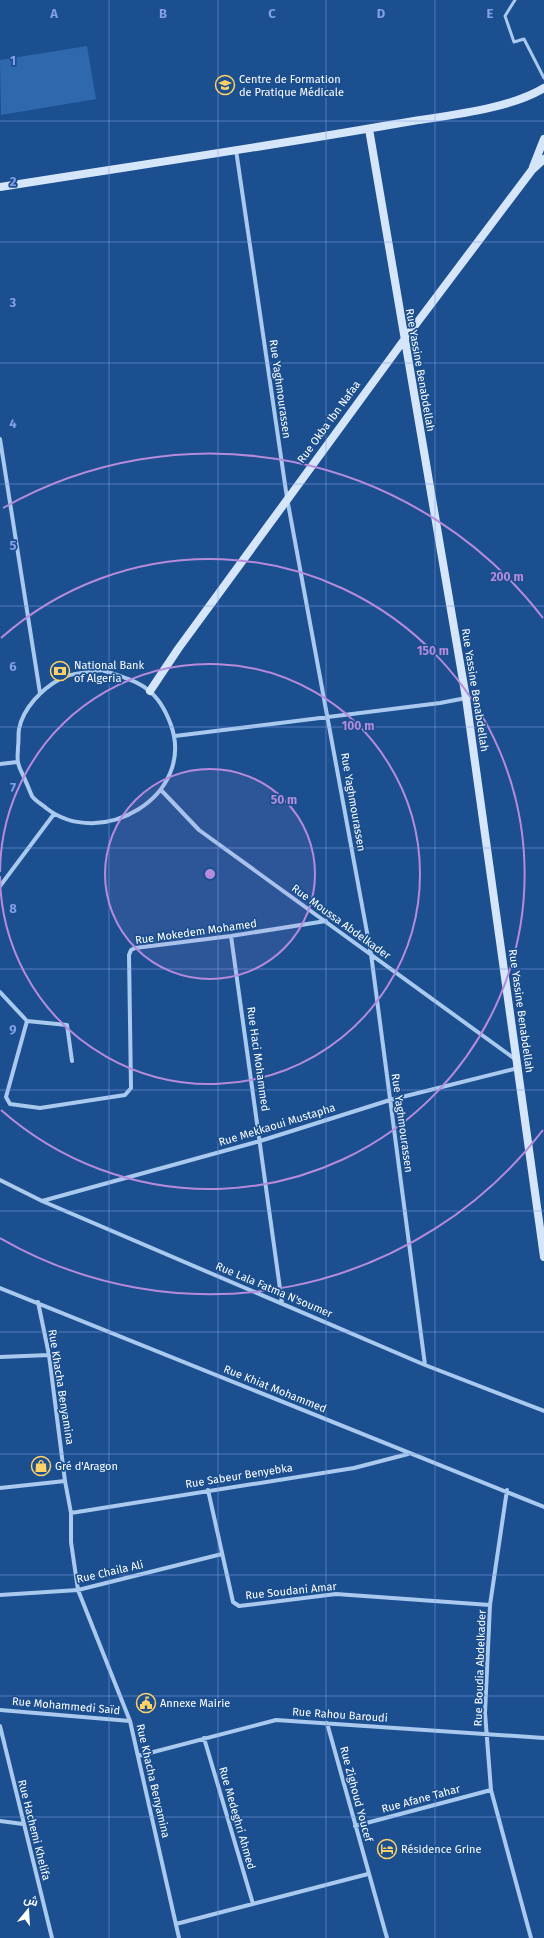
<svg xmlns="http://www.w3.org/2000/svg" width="544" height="1938" viewBox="0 0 544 1938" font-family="'Fira Sans',Cairo,sans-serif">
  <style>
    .green { fill: #2e69ad }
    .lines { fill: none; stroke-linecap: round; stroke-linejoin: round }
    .lane { stroke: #a9c9ee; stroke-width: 3 }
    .street { stroke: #a9c9ee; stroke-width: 4 }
    .secondary { stroke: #d6e6fa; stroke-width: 8 }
    .grid { fill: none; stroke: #839eea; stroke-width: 1; stroke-opacity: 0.55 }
    .ring { fill: none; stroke: #b68bdc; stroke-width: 2 }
    .labels { text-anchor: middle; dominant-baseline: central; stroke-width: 3.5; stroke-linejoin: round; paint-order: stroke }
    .poi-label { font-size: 11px; fill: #fff; stroke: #1b4f8f; text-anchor: start }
    .street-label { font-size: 11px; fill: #fff; stroke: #1b4f8f }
    .grid-label { font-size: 13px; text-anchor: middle; font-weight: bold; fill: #839eea; stroke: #1b4f8f; stroke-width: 3.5; stroke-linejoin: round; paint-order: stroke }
    .centre { fill: #b68bdc; stroke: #1b4f8f; stroke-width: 2 }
    .ring-label { font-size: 12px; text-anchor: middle; font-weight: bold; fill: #b68bdc; stroke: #1b4f8f; stroke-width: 3.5; stroke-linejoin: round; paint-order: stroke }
  </style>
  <rect width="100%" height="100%" fill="#1b4f8f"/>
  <path class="green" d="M 87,46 L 96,99 L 1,115 L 0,60 Z"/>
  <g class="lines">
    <path class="lane" d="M 515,0 L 505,16 L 514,42 L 524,39 L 544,78"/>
    <path class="street" d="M 236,150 L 287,498 L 371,954 L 425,1365
      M 0,439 L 40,693
      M 102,670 C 138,682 157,686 171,725 C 196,796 101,851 46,808 C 42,804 35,801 32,796 C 30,792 28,786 26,782 C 24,776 19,769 18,762 C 17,758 18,752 18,747 C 19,741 18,735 19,729 C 23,708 42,689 60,679 C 69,673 90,672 102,670 Z
      M 175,736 L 440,703 L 466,698
      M 0,764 L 17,762
      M 161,790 L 199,830 L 515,1059
      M 0,886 L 54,814
      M 231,936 L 282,1303
      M 0,992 L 27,1021
      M 72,1061 L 67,1025 L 27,1021 L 6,1097 L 10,1104 L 40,1108 L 125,1095 L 131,1088 L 129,955 L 131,950 L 135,948 L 231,936 L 326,921
      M 0,1180 L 42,1201 L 425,1365 L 544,1411
      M 42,1201 L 260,1141 L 390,1100 L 518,1068
      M 0,1288 L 544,1507
      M 38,1302 L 49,1355 L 65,1481 L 71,1513 L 71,1542 L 78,1590 L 130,1721 L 179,1938
      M 0,1357 L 49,1355
      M 0,1488 L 65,1481
      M 208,1490 L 233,1602 L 239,1606 L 336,1594 L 490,1605
      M 507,1490 L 490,1605 L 485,1713 L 491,1790 L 531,1938
      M 71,1513 L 354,1468 L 408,1454
      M 0,1595 L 78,1590 L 222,1554
      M 0,1710 L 130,1721
      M 327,1723 L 387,1938
      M 0,1726 L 52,1938
      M 204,1738 L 253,1904
      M 138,1756 L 276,1720 L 544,1738
      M 0,1821 L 23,1824
      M 355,1826 L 491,1790
      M 176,1924 L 368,1874"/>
    <path class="secondary" d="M 369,129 L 466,698 L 544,1257
      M 533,167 L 544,139
      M 0,187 C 132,166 264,147 395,124 C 439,116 506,111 544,88
      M 150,691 L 178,649 L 404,340 L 532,170 L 544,159"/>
  </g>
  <path class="grid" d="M 109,0 L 109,1938M 218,0 L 218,1938M 326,0 L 326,1938M 435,0 L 435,1938M 0,121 L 544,121M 0,242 L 544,242M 0,363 L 544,363M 0,484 L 544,484M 0,606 L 544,606M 0,727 L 544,727M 0,848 L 544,848M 0,969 L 544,969M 0,1090 L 544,1090M 0,1211 L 544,1211M 0,1332 L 544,1332M 0,1454 L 544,1454M 0,1575 L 544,1575M 0,1696 L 544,1696M 0,1817 L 544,1817"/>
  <circle cx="210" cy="874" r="105" fill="#b68bdc" fill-opacity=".12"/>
  <g class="ring">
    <circle cx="210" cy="874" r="105"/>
    <path d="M0 872A210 210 0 1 1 0 876"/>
    <path d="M1 638A315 315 0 1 1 1 1110"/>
    <path d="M543 1130A420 420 0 0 1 0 1238M3 508A420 420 0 0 1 543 618"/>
  </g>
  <defs>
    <symbol id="university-ring" viewBox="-11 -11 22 22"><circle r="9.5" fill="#1b4f8f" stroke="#ffd166" stroke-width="1.5"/><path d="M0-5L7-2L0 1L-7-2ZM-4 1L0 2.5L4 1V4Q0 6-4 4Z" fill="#ffd166"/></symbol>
    <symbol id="bank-ring" viewBox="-11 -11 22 22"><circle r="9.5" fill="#1b4f8f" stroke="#ffd166" stroke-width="1.5"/><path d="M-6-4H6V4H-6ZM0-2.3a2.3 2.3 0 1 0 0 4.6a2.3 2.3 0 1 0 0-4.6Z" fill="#ffd166"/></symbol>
    <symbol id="shop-ring" viewBox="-11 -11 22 22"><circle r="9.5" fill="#1b4f8f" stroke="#ffd166" stroke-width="1.5"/><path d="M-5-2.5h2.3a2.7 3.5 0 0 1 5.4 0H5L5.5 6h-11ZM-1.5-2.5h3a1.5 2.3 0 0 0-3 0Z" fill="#ffd166"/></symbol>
    <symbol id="civic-ring" viewBox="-11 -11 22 22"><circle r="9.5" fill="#1b4f8f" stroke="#ffd166" stroke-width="1.5"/><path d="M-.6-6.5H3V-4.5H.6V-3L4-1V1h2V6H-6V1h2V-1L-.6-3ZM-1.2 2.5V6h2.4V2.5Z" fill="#ffd166"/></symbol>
    <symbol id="hotel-ring" viewBox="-11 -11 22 22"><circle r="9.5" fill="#1b4f8f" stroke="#ffd166" stroke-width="1.5"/><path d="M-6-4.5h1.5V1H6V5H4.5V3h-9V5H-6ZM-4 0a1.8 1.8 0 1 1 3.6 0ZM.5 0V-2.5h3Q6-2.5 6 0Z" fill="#ffd166"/></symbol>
  </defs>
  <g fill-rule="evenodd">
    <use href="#university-ring" x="214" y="74" width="22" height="22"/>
    <use href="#bank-ring" x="49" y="660" width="22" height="22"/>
    <use href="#shop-ring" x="30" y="1455" width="22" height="22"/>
    <use href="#civic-ring" x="135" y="1692" width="22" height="22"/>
    <use href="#hotel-ring" x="376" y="1838" width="22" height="22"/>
  </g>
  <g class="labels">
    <g class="poi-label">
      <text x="239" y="79">Centre de Formation<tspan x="239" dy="13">de Pratique Médicale</tspan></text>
      <text x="74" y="665">National Bank<tspan x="74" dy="13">of Algeria</tspan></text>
      <text x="55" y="1466">Gré d'Aragon</text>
      <text x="160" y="1703">Annexe Mairie</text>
      <text x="401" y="1849">Résidence Grine</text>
    </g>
    <g class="street-label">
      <text transform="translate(420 370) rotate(80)">Rue Yassine Benabdellah</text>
      <text transform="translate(280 389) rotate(82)">Rue Yaghmourassen</text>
      <text transform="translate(329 422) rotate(-54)">Rue Okba Ibn Nafaa</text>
      <text transform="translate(475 690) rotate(81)">Rue Yassine Benabdellah</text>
      <text transform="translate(353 802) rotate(80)">Rue Yaghmourassen</text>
      <text transform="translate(341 922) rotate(36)">Rue Moussa Abdelkader</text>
      <text transform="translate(196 932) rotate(-8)">Rue Mokedem Mohamed</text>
      <text transform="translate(521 1011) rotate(82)">Rue Yassine Benabdellah</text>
      <text transform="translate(258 1059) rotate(82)">Rue Haci Mohammed</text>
      <text transform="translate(402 1123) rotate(82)">Rue Yaghmourassen</text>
      <text transform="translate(277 1125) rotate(-17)">Rue Mekkaoui Mustapha</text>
      <text transform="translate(274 1290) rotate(23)">Rue Lala Fatma N'soumer</text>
      <text transform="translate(61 1387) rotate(81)">Rue Khacha Benyamina</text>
      <text transform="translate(275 1389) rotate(22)">Rue Khiat Mohammed</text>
      <text transform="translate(239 1476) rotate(-9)">Rue Sabeur Benyebka</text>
      <text transform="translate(110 1572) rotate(-13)">Rue Chaila Ali</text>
      <text transform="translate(291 1591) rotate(-6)">Rue Soudani Amar</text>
      <text transform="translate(480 1668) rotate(-88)">Rue Boudia Abdelkader</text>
      <text transform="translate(66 1706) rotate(5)">Rue Mohammedi Saïd</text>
      <text transform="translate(340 1715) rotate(4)">Rue Rahou Baroudi</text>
      <text transform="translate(153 1781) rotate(77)">Rue Khacha Benyamina</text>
      <text transform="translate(356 1794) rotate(75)">Rue Zighoud Youcef</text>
      <text transform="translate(421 1799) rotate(-15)">Rue Afane Tahar</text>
      <text transform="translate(237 1818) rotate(74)">Rue Medeghri Ahmed</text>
      <text transform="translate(34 1830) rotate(76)">Rue Hachemi Khelifa</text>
    </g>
  </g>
  <g class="grid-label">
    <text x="54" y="18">A</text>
    <text x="163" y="18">B</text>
    <text x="272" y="18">C</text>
    <text x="381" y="18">D</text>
    <text x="490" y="18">E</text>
    <text x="13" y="65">1</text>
    <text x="13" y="186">2</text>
    <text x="13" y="307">3</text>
    <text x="13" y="428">4</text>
    <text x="13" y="550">5</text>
    <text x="13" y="671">6</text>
    <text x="13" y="792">7</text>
    <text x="13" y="913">8</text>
    <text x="13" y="1034">9</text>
  </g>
  <circle cx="210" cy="874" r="6" class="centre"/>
  <g class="ring-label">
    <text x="507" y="581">200 m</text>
    <text x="433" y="655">150 m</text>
    <text x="358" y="730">100 m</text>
    <text x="284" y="804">50 m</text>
  </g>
  <g transform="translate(28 1910) rotate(18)" stroke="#1b4f8f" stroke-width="3" paint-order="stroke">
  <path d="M0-3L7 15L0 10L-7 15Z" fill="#ffffff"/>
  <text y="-6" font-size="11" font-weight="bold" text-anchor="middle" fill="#ffffff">ش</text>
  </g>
</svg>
